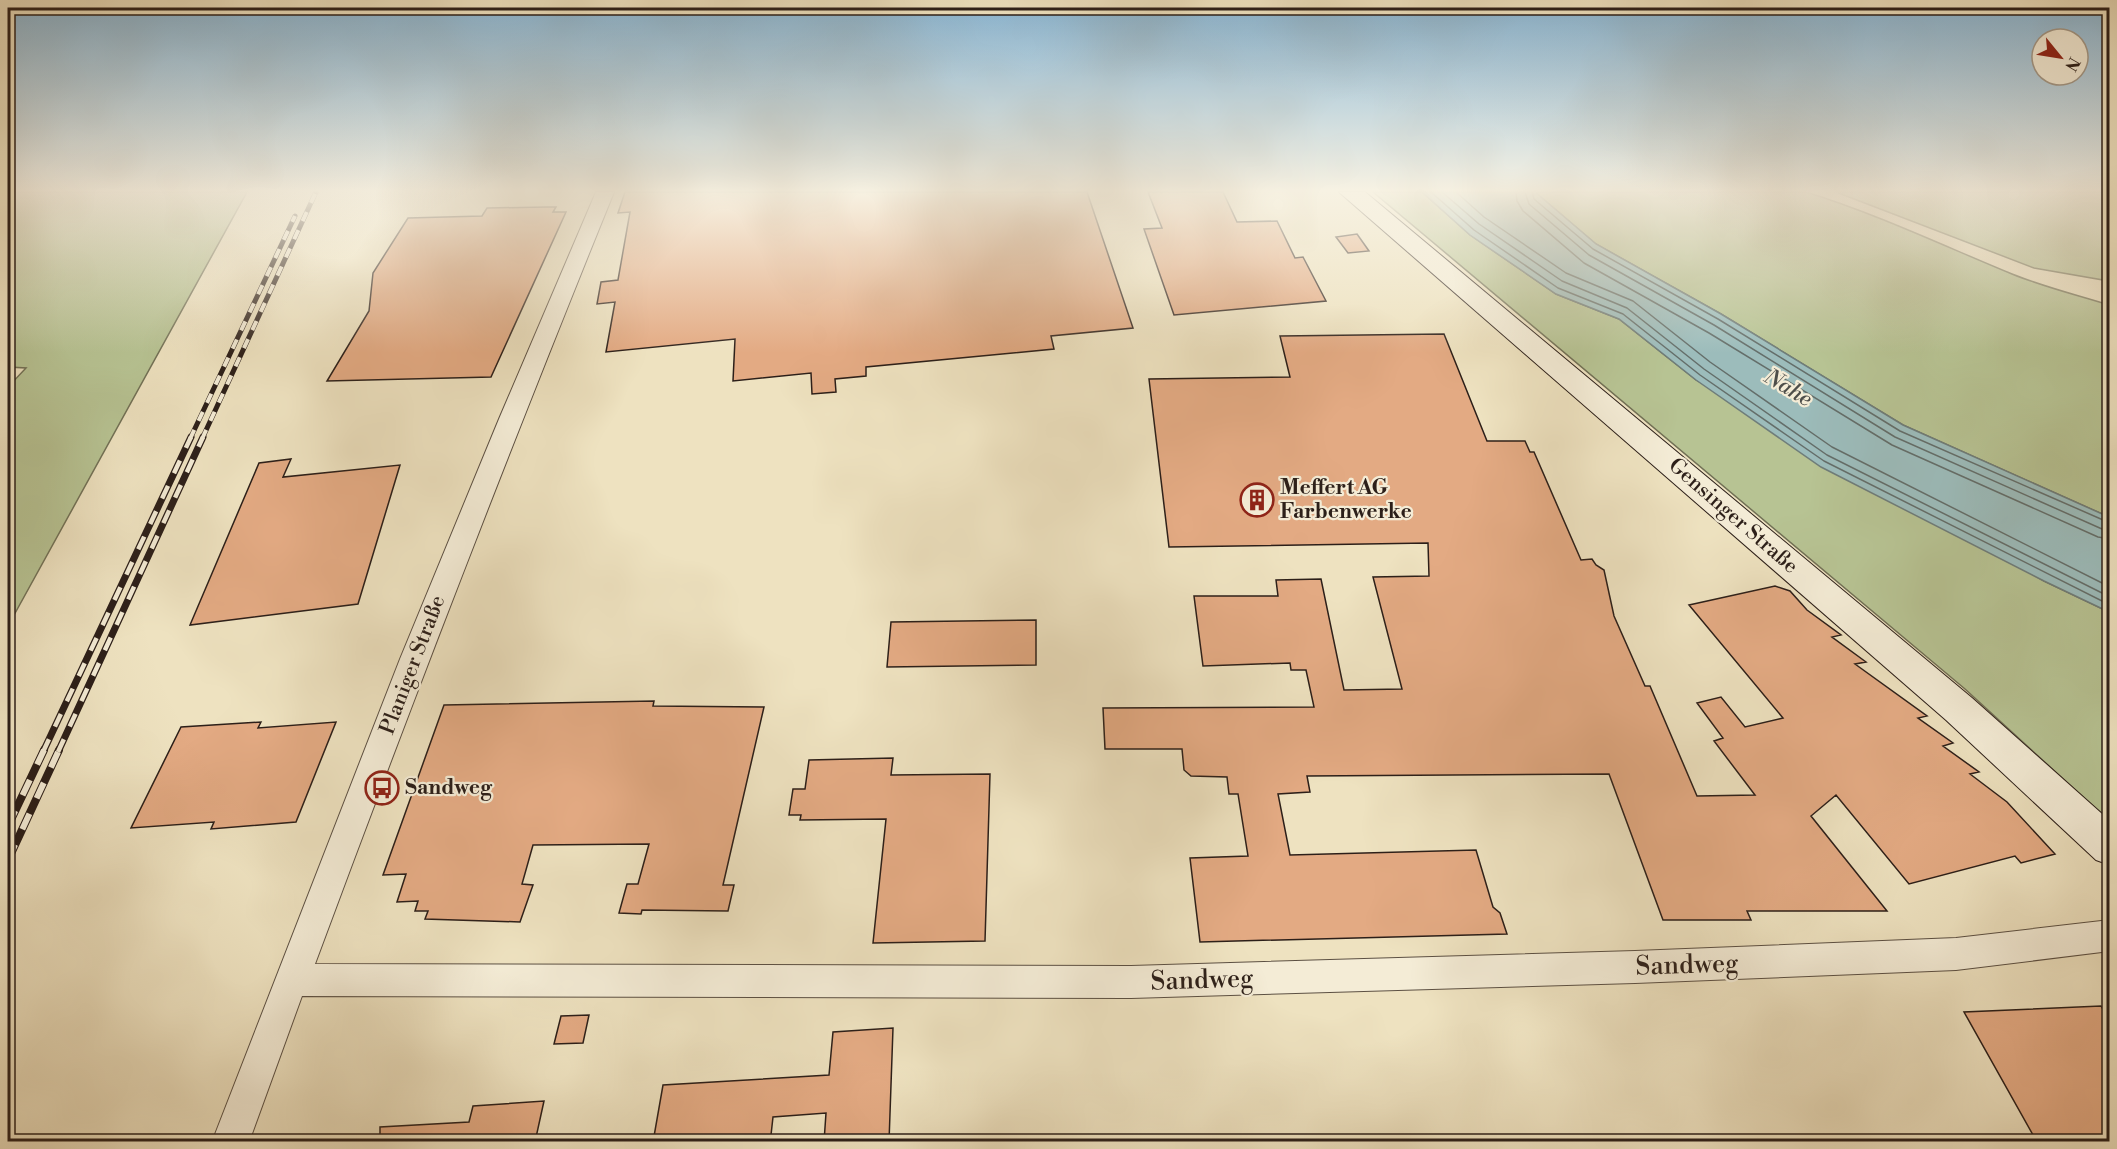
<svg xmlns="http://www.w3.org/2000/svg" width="2117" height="1149" viewBox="0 0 2117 1149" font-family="'Libre Bodoni',serif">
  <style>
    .green { fill: #b7c393; stroke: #727156; stroke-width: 1.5 }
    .water { fill: #9cbcbb; stroke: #6f7d7a; stroke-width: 1.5 }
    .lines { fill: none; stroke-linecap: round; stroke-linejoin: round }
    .shore { stroke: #646e6a; stroke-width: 1.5 }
    .building { fill: #e3aa83; stroke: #2c1f19; stroke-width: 1.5 }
    .street-casing { stroke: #5c5043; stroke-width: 2 }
    .secondary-casing { stroke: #2c1f19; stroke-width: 2 }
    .street { fill: #f4ecd6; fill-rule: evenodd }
    .secondary { fill: #f4ecd6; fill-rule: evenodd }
    .rail-far2-casing { stroke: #2c1f19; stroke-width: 5 }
    .rail-far1-casing { stroke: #2c1f19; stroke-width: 7 }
    .rail-casing { stroke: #2c1f19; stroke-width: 8 }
    .rail-far2 { stroke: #f4ecd6; stroke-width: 4; stroke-dasharray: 10; stroke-linecap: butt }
    .rail-far1 { stroke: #f4ecd6; stroke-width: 4.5; stroke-dasharray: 14; stroke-linecap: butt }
    .rail { stroke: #f4ecd6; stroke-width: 6; stroke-dasharray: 17; stroke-linecap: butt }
    .labels { text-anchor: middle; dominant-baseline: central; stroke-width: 4.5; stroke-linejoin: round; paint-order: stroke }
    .poi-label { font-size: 21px; font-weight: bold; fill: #2c1f19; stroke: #f4ecd6; text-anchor: start }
    .street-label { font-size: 21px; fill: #2c1f19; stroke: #f4ecd6 }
    .water-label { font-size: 22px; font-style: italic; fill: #4e4e4a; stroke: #f4ecd6 }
    .near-street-label { font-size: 26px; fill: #2c1f19; stroke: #f4ecd6 }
  </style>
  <rect width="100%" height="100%" fill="#eee2c0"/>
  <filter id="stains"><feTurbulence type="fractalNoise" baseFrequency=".00333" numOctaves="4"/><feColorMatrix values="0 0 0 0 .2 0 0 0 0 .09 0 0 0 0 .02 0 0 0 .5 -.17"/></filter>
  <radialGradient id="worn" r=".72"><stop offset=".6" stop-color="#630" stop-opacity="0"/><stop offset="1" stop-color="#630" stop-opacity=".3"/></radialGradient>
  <path class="green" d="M 8,192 L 247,192 L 8,626 L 8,387 L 26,368 L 8,367 Z
    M 1373,192 L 1422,192 L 1470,235 L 1556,294 L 1619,319 L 1696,380 L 2044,581 L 2109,612 L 2109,821 L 1965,689 Z
    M 1535,192 L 1806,192 C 1877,214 1944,246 2012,274 C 2044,287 2077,295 2109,305 L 2109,517 L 1903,425 L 1721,314 L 1596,244 Z
    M 1836,192 L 2109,192 L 2109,281 L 2034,268 Z"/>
  <path class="water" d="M 1422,192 L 1535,192 L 1596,244 L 1721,314 L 1903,425 L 2109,517 L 2109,612 L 2044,581 L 1821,467 L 1696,380 L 1619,319 L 1556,294 L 1470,235 Z"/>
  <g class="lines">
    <path class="shore" d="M 1431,192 L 1474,230 L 1558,288 L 1623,314 L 1700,375 L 1824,461 L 2110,605
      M 1442,192 L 1479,224 L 1562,281 L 1627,308 L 1704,369 L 1827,455 L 2110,597
      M 1456,192 L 1484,217 L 1566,273 L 1633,301 L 1710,362 L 1832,447 L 2110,587
      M 1516,192 L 1517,201 L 1523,211 L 1584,263 L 1709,333 L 1892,445 L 2098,537 L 2110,539
      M 1525,192 L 1529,204 L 1589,255 L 1714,325 L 1895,437 L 2102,529 L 2110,530
      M 1532,192 L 1534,199 L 1593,249 L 1718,319 L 1900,431 L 2110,523"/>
  </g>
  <path class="building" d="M 625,192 L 1087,192 L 1133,328 L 1051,336 L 1054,349 L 866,367 L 866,376 L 835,379 L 836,392 L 812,394 L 811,373 L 733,381 L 735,339 L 606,352 L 615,302 L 597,304 L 601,282 L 618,280 L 630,212 L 618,213 Z
    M 1148,192 L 1223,192 L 1237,222 L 1277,221 L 1295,258 L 1303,257 L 1326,301 L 1174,315 L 1144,229 L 1162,228 Z
    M 547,207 L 556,207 L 553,212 L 566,212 L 491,377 L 327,381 L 369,311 L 373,273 L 408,218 L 482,216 L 487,208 Z
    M 1357,234 L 1369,251 L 1348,253 L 1336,237 Z
    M 1444,334 L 1487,441 L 1525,441 L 1530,452 L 1534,452 L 1581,560 L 1592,559 L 1596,565 L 1604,570 L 1614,616 L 1645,686 L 1650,686 L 1697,796 L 1755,795 L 1714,741 L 1723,738 L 1697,703 L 1721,697 L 1745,727 L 1783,718 L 1689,605 L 1775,586 L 1790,591 L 1807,610 L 1841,635 L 1832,637 L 1866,662 L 1855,664 L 1927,716 L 1918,718 L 1953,743 L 1943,746 L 1979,772 L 1970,774 L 2007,802 L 2055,854 L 2021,863 L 2015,856 L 1909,884 L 1836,795 L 1811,816 L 1887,911 L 1747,911 L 1751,920 L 1663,920 L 1609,774 L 1307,776 L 1310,792 L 1278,794 L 1290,855 L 1476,850 L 1493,907 L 1500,913 L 1507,934 L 1200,942 L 1190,858 L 1248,856 L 1238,794 L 1229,794 L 1227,777 L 1191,776 L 1184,770 L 1182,749 L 1105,749 L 1103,708 L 1314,707 L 1306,670 L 1291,670 L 1290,663 L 1203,666 L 1194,596 L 1278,596 L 1276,580 L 1321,579 L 1344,690 L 1402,689 L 1373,577 L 1429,576 L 1428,543 L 1169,547 L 1149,379 L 1290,377 L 1280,336 Z
    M 291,459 L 283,477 L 400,465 L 358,604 L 190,625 L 259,463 Z
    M 1036,620 L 1036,665 L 887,667 L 891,622 Z
    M 654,701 L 653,706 L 764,707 L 723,885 L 734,885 L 728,911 L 642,910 L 641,914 L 619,913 L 627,884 L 638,884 L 649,844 L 533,845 L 522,884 L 533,885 L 520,922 L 425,919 L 428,911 L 415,911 L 418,901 L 397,902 L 406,874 L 383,875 L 444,705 Z
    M 261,722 L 258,728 L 336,722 L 296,822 L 211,829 L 214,822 L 131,828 L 181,727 Z
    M 893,758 L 891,775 L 990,774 L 985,941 L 873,943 L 886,819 L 800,820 L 801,815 L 789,815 L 793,789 L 805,789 L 809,760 Z
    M 2101,1006 L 2109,1020 L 2109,1142 L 2037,1142 L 1964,1012 Z
    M 589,1015 L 583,1043 L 554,1044 L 561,1016 Z
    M 893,1028 L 889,1142 L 824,1142 L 826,1113 L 773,1117 L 771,1135 L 759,1136 L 759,1142 L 653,1142 L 663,1085 L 829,1075 L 833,1032 Z
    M 544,1101 L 535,1142 L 380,1142 L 380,1127 L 469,1122 L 473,1106 Z"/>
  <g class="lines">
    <defs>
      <path id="street" d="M 596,192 L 614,192 C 510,448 411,705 315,964 L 1131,966 L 1635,951 L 1956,938 L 2110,920 L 2110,951 L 1956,970 L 1635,983 L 1131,998 L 302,996 L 249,1142 L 212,1142 L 400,659 L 499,419 Z"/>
      <path id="secondary" d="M 1339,192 L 1365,192 L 1972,698 L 2110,821 L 2110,865 L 2096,860 L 1946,720 Z"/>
    </defs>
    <use href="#street" class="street-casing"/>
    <use href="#secondary" class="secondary-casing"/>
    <use href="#street" class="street"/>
    <use href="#secondary" class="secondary"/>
    <defs>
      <path id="rail-far2" d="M 190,439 L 295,216
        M 202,439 L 316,192"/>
      <path id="rail-far1" d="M 43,752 L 191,437
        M 58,752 L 203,437"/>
      <path id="rail" d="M 8,826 L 44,750
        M 8,860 L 59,750"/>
    </defs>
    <use href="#rail-far2" class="rail-far2-casing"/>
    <use href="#rail-far1" class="rail-far1-casing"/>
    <use href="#rail" class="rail-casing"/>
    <use href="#rail-far2" class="rail-far2"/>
    <use href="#rail-far1" class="rail-far1"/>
    <use href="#rail" class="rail"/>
  </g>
  <linearGradient id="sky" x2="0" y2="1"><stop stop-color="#89b7d6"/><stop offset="0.54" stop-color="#f7f2e3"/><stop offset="1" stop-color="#f7f2e3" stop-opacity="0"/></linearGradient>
  <rect width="2117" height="353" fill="url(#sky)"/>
  <defs>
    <symbol id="building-ring" viewBox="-11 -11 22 22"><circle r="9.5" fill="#f4ecd6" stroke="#8f2418" stroke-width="1.5"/><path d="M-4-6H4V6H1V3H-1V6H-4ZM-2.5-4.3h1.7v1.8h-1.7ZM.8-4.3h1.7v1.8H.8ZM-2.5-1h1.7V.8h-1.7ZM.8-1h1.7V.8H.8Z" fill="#8f2418"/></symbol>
    <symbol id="bus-ring" viewBox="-11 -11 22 22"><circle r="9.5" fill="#f4ecd6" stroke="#8f2418" stroke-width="1.5"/><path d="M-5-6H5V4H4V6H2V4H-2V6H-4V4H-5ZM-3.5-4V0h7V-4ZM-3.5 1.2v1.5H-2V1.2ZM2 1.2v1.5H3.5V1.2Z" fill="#8f2418"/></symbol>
  </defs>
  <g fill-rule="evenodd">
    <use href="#building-ring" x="1238" y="481" width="38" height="38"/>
    <use href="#bus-ring" x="363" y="769" width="38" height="38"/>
  </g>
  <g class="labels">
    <g class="poi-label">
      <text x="1280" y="488">Meffert AG<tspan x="1280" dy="24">Farbenwerke</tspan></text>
      <text x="405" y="788">Sandweg</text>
    </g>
    <g class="street-label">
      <text transform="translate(1733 516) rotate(41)">Gensinger Straße</text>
      <text transform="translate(413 665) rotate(-69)">Planiger Straße</text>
    </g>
    <g class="water-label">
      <text transform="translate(1788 388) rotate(31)">Nahe</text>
    </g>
    <g class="near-street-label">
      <text transform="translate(1687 965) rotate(-2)">Sandweg</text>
      <text transform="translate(1202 980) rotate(-2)">Sandweg</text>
    </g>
  </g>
  <rect width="2117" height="1149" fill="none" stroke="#eee2c0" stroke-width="30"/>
  <rect x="9" y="9" width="2099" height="1131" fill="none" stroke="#2c1f19" stroke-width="3"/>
  <rect x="15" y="15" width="2087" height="1119" fill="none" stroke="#2c1f19" stroke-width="1.5"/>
  <g transform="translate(2060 57) rotate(120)"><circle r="28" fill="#f4ecd6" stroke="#a49a8a" stroke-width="1.5"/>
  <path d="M0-4.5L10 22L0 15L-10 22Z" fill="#8f2418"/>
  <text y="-9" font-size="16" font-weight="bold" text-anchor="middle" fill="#2c1f19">N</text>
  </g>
  <rect width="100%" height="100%" filter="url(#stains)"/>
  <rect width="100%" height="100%" fill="url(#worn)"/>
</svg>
